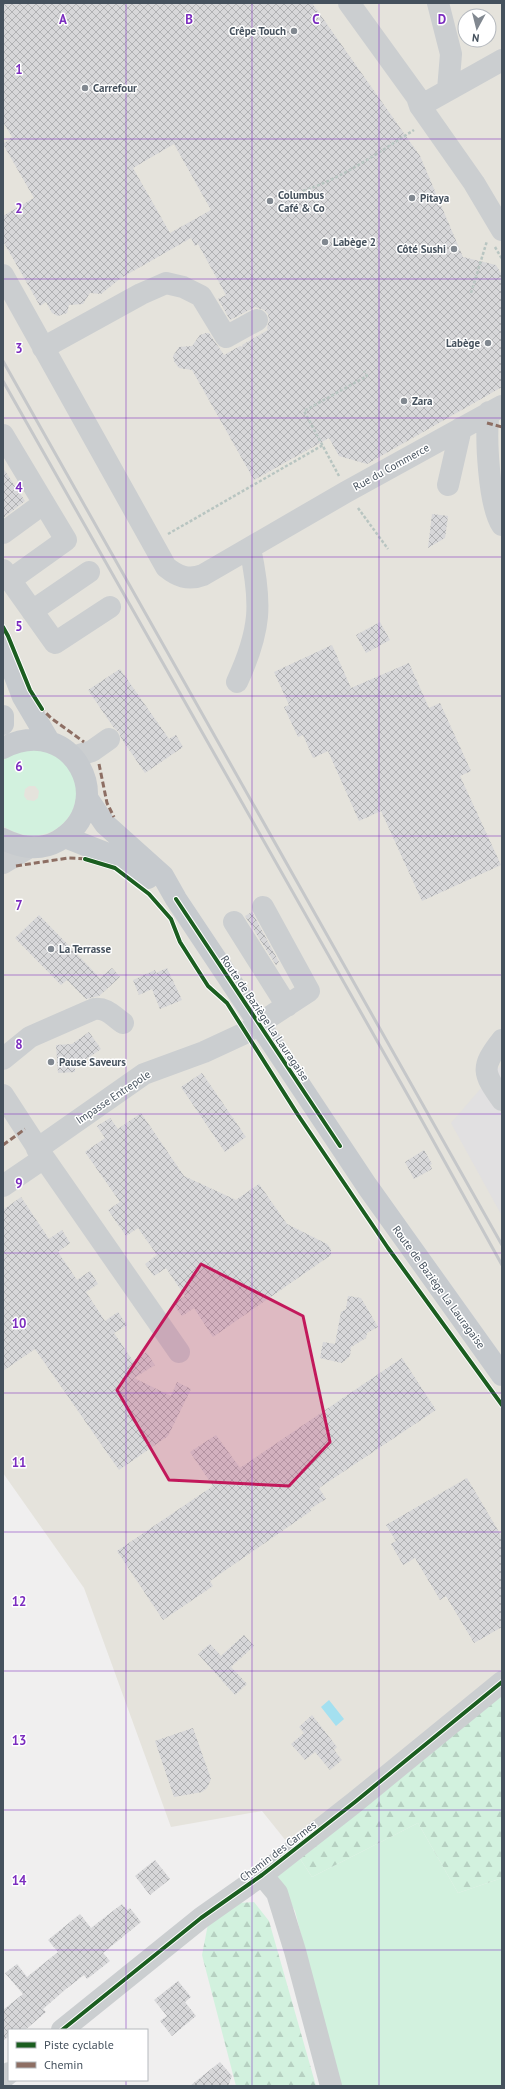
<svg xmlns="http://www.w3.org/2000/svg" width="505" height="2089" viewBox="0 0 505 2089" font-family="'PT Sans',sans-serif">
  <style>
    .commercial { fill: #e5e3dc; fill-rule: evenodd }
    .education { fill: #e1e0e1 }
    .grass { fill: #d2f1de; fill-rule: evenodd }
    .forest { fill: url(#forest-firs) }
    .water { fill: #a4e0f0 }
    .building { fill: url(#building-cross-hatch); fill-rule: evenodd }
    .lines { fill: none; stroke-linecap: round; stroke-linejoin: round }
    .path { stroke: #b8c5c1; stroke-width: 2.5; stroke-dasharray: 3 2; stroke-linecap: butt }
    .minor { stroke: #cbced0; stroke-width: 22 }
    .major { stroke: #c6cace; stroke-width: 22 }
    .rail { stroke: #c5c7c9; stroke-width: 3 }
    .quiet { stroke: #8d6e63; stroke-width: 3; stroke-dasharray: 6 3; stroke-linecap: butt }
    .cycleway-casing { stroke: #fff; stroke-width: 6 }
    .cycleway { stroke: #1b5e20; stroke-width: 4 }
    .marked { fill: #c2185b; fill-opacity: 0.2; stroke: #c2185b; stroke-width: 3; stroke-linejoin: round }
    .grid { fill: none; stroke: #7b2cbf; stroke-width: 1; stroke-opacity: 0.55 }
    .poi-dot { fill: #818890; stroke: #fff; stroke-width: 1.5 }
    .labels { text-anchor: middle; dominant-baseline: central; stroke-width: 3; stroke-linejoin: round; paint-order: stroke }
    .poi-label { font-size: 11px; font-weight: bold; fill: #45515d; stroke: #fff; text-anchor: start }
    .street-label { font-size: 11px; fill: #45515d; stroke: #fff }
    .grid-label { font-size: 13px; text-anchor: middle; font-weight: bold; fill: #7b2cbf; stroke: #fff; stroke-width: 3; stroke-linejoin: round; paint-order: stroke }
  </style>
  <defs>
    <pattern id="forest-firs" width="22" height="20" patternUnits="userSpaceOnUse"><rect width="22" height="20" fill="#d2f1de"/><path d="M5 1l3.5 6h-7zM16 11l3.5 6h-7z" fill="#b6d0c1"/></pattern>
    <pattern id="building-cross-hatch" width="8" height="8" patternUnits="userSpaceOnUse"><rect width="8" height="8" fill="#d7d7d9"/><path d="M0 0l8 8M0 8l8-8" fill="none" stroke="#b0b1b3"/></pattern>
  </defs>
  <rect width="100%" height="100%" fill="#f0efef"/>
  <path class="commercial" d="M 3,3 L 502,3 L 502,1695 L 299,1857 L 262,1811 L 171,1827 L 84,1588 L 3,1473 ZM 465,16 L 489,16 L 489,40 L 465,40 Z"/>
  <path class="education" d="M 502,1064 L 502,1216 L 451,1123 Z"/>
  <path class="grass" d="M 40,749 C 47,753 56,755 62,761 C 101,797 55,860 3,826 L 3,760 L 17,751 ZM 29,786 L 35,786 L 39,791 L 38,798 L 34,801 L 27,800 L 24,796 L 25,789 Z
    M 418,1823 L 458,1893 L 502,1878 L 502,2086 L 340,2086 L 295,1911 L 275,1877 L 299,1857 L 312,1877 Z"/>
  <path class="forest" d="M 502,1695 L 502,1878 L 458,1893 L 418,1823 L 312,1877 L 299,1857 Z
    M 254,1902 L 269,1921 L 316,2086 L 236,2086 L 202,1955 L 208,1924 L 238,1903 Z"/>
  <path class="water" d="M 329,1700 L 344,1719 L 336,1726 L 321,1707 Z"/>
  <path class="building" d="M 3,3 L 312,3 L 420,156 L 463,257 L 496,265 L 502,275 L 502,387 L 367,464 L 339,456 L 329,438 L 254,480 L 192,370 L 179,368 L 174,361 L 173,356 L 179,347 L 192,346 L 200,335 L 206,333 L 209,333 L 224,355 L 240,346 L 243,347 L 242,345 L 268,330 L 267,328 L 269,320 L 268,314 L 264,310 L 255,307 L 230,320 L 218,299 L 226,295 L 198,244 L 195,246 L 191,238 L 121,278 L 101,294 L 90,293 L 83,304 L 69,305 L 67,313 L 58,316 L 52,313 L 46,302 L 40,306 L 3,241 L 3,216 L 34,198 L 3,144 L 12,137 L 3,122 ZM 174,144 L 211,210 L 170,233 L 133,168 Z
    M 3,468 L 25,501 L 3,518 Z
    M 432,514 L 448,516 L 445,538 L 428,548 Z
    M 380,622 L 390,640 L 366,653 L 356,635 Z
    M 332,645 L 351,688 L 409,663 L 429,708 L 440,703 L 471,771 L 460,776 L 501,865 L 422,901 L 381,811 L 359,821 L 328,751 L 313,758 L 303,735 L 298,737 L 284,707 L 289,705 L 274,672 Z
    M 120,669 L 169,739 L 176,735 L 183,747 L 145,773 L 121,738 L 119,732 L 114,728 L 88,690 Z
    M 252,912 L 279,962 L 276,965 L 245,916 Z
    M 39,915 L 100,978 L 112,968 L 120,977 L 99,996 L 86,999 L 67,980 L 61,985 L 15,938 Z
    M 167,968 L 182,1000 L 160,1009 L 152,989 L 139,995 L 133,980 L 155,970 L 156,973 Z
    M 89,1032 L 101,1049 L 75,1067 L 75,1072 L 58,1073 L 56,1045 L 72,1044 Z
    M 202,1073 L 246,1137 L 225,1152 L 181,1087 Z
    M 141,1113 L 184,1176 L 236,1200 L 259,1184 L 287,1224 L 327,1244 L 331,1249 L 331,1255 L 213,1337 L 194,1308 L 182,1316 L 173,1304 L 185,1296 L 166,1268 L 154,1276 L 145,1264 L 157,1255 L 138,1228 L 126,1236 L 108,1210 L 120,1202 L 85,1152 L 105,1138 L 97,1126 L 110,1118 L 118,1129 Z
    M 424,1150 L 432,1164 L 430,1165 L 432,1169 L 414,1179 L 405,1162 Z
    M 21,1197 L 49,1239 L 62,1230 L 70,1243 L 58,1252 L 77,1280 L 90,1271 L 98,1284 L 86,1292 L 105,1321 L 118,1312 L 127,1325 L 114,1333 L 133,1361 L 146,1352 L 155,1365 L 134,1378 L 171,1396 L 177,1382 L 191,1389 L 168,1436 L 119,1470 L 35,1349 L 3,1371 L 3,1210 Z
    M 348,1296 L 361,1298 L 378,1327 L 367,1333 L 366,1338 L 351,1347 L 350,1356 L 342,1363 L 320,1358 L 323,1342 L 335,1344 L 341,1312 L 346,1309 Z
    M 402,1358 L 436,1410 L 319,1488 L 326,1499 L 310,1509 L 311,1511 L 210,1581 L 213,1586 L 163,1620 L 117,1551 L 213,1486 L 190,1452 L 216,1435 L 240,1468 Z
    M 467,1478 L 502,1537 L 502,1627 L 474,1643 L 446,1596 L 440,1600 L 415,1558 L 403,1565 L 391,1544 L 396,1541 L 386,1525 Z
    M 244,1635 L 254,1646 L 231,1667 L 247,1684 L 235,1695 L 198,1654 L 210,1644 L 221,1656 Z
    M 312,1715 L 337,1747 L 334,1750 L 342,1760 L 330,1770 L 315,1752 L 305,1760 L 291,1744 L 304,1733 L 299,1727 Z
    M 193,1728 L 211,1779 L 207,1788 L 202,1792 L 174,1797 L 155,1741 Z
    M 155,1860 L 170,1879 L 150,1895 L 135,1876 Z
    M 122,1904 L 127,1910 L 130,1908 L 141,1922 L 103,1953 L 110,1961 L 87,1979 L 84,1975 L 66,1989 L 43,2009 L 46,2012 L 25,2030 L 9,2030 L 9,2036 L 3,2041 L 3,2010 L 23,1994 L 5,1973 L 17,1964 L 27,1977 L 58,1952 L 48,1940 L 80,1914 L 91,1928 Z
    M 178,1981 L 191,1997 L 185,2002 L 196,2016 L 172,2036 L 160,2021 L 167,2016 L 154,2000 Z
    M 220,2062 L 232,2076 L 228,2086 L 190,2086 Z"/>
  <g class="lines">
    <path class="path" d="M 303,191 C 343,178 379,152 414,130
      M 495,247 L 502,259
      M 471,293 L 487,241
      M 339,476 L 304,411 L 367,376 L 364,371
      M 358,508 L 388,549
      M 168,534 L 323,445"/>
    <path class="minor" d="M 349,3 L 417,97 L 420,106 L 474,183 L 502,230
      M 438,3 L 451,54 L 448,90
      M 420,106 L 502,60
      M 3,275 L 166,567 C 177,576 188,581 203,575 L 346,492 L 502,406
      M 43,348 L 141,294 L 166,283 L 183,287 L 201,296 L 226,337 L 257,320
      M 489,412 C 485,436 489,506 502,525
      M 3,435 L 66,540 L 10,580
      M 448,485 L 461,428
      M 3,533 L 44,503
      M 3,570 L 55,643 L 110,607
      M 32,611 L 89,572
      M 237,682 C 261,630 262,604 250,548
      M 73,757 L 92,751 L 109,739
      M 3,863 L 28,848
      M 234,922 L 287,1006
      M 502,1040 C 480,1068 483,1073 502,1100
      M 3,1059 L 30,1037 L 94,1009 C 106,1007 113,1016 123,1023
      M 3,1095 L 44,1158 L 179,1352
      M 37,1149 L 144,1074 L 204,1052 L 245,1033 L 309,991 L 263,907
      M 3,1186 L 44,1158
      M 262,1875 L 277,1893 L 295,1951 L 331,2086
      M 62,2030 L 201,1918 L 262,1875 L 355,1802 L 502,1682
      M 3,2078 L 9,2073"/>
    <path class="major" d="M 3,645 L 23,697 L 49,741
      M 3,716 L 3,724
      M 3,748 C 73,712 120,805 58,841 C 40,851 21,848 3,839
      M 87,798 L 105,824 L 163,876 L 176,899 L 367,1186 L 502,1375
      M 65,837 L 118,858 L 148,878"/>
    <path class="rail" d="M 3,361 L 502,1245
      M 3,381 L 410,1099 L 502,1265"/>
    <path class="quiet" d="M 487,423 L 502,427
      M 40,707 L 51,718 L 84,742
      M 99,764 L 107,803 L 114,817
      M 16,866 L 68,858 L 88,859
      M 3,1145 L 25,1129"/>
    <defs>
      <path id="cycleway" d="M 3,627 L 8,636 L 30,690 L 42,709
        M 85,859 L 115,868 L 149,894 L 171,919 L 180,942 L 208,986 L 227,1003 L 298,1115 L 388,1248 L 502,1405
        M 176,899 L 340,1146
        M 62,2030 L 201,1918 L 262,1875 L 355,1802 L 502,1682"/>
    </defs>
    <use href="#cycleway" class="cycleway-casing"/>
    <use href="#cycleway" class="cycleway"/>
  </g>
  <path class="marked" d="M 201,1264 L 303,1316 L 330,1442 L 289,1486 L 169,1480 L 117,1390 Z"/>
  <path class="grid" d="M 126,3 L 126,2030M 252,3 L 252,2086M 379,3 L 379,2086M 3,139 L 502,139M 3,279 L 502,279M 3,418 L 502,418M 3,557 L 502,557M 3,696 L 502,696M 3,836 L 502,836M 3,975 L 502,975M 3,1114 L 502,1114M 3,1253 L 502,1253M 3,1393 L 502,1393M 3,1532 L 502,1532M 3,1671 L 502,1671M 3,1810 L 502,1810M 3,1950 L 502,1950M 126,2080 L 126,2086"/>
  <g class="poi-dot">
    <circle cx="294" cy="31" r="4"/>
    <circle cx="85" cy="88" r="4"/>
    <circle cx="412" cy="198" r="4"/>
    <circle cx="270" cy="201" r="4"/>
    <circle cx="325" cy="242" r="4"/>
    <circle cx="454" cy="249" r="4"/>
    <circle cx="488" cy="343" r="4"/>
    <circle cx="404" cy="401" r="4"/>
    <circle cx="51" cy="949" r="4"/>
    <circle cx="51" cy="1062" r="4"/>
  </g>
  <g class="labels">
    <g class="poi-label">
      <text x="286" y="31" text-anchor="end">Crêpe Touch</text>
      <text x="93" y="88">Carrefour</text>
      <text x="278" y="195">Columbus<tspan x="278" dy="13">Café &amp; Co</tspan></text>
      <text x="420" y="198">Pitaya</text>
      <text x="333" y="242">Labège 2</text>
      <text x="446" y="249" text-anchor="end">Côté Sushi</text>
      <text x="480" y="343" text-anchor="end">Labège</text>
      <text x="412" y="401">Zara</text>
      <text x="59" y="949">La Terrasse</text>
      <text x="59" y="1062">Pause Saveurs</text>
    </g>
    <g class="street-label">
      <text transform="translate(391 467) rotate(-29)">Rue du Commerce</text>
      <text transform="translate(265 1018) rotate(56)">Route de Baziège La Lauragaise</text>
      <text transform="translate(113 1097) rotate(-34)">Impasse Entrepole</text>
      <text transform="translate(439 1287) rotate(54)">Route de Baziège La Lauragaise</text>
      <text transform="translate(278 1851) rotate(-37)">Chemin des Carmes</text>
    </g>
  </g>
  <g class="grid-label">
    <text x="63" y="24">A</text>
    <text x="189" y="24">B</text>
    <text x="316" y="24">C</text>
    <text x="442" y="24">D</text>
    <text x="19" y="74">1</text>
    <text x="19" y="213">2</text>
    <text x="19" y="353">3</text>
    <text x="19" y="492">4</text>
    <text x="19" y="631">5</text>
    <text x="19" y="771">6</text>
    <text x="19" y="910">7</text>
    <text x="19" y="1049">8</text>
    <text x="19" y="1188">9</text>
    <text x="19" y="1328">10</text>
    <text x="19" y="1467">11</text>
    <text x="19" y="1606">12</text>
    <text x="19" y="1745">13</text>
    <text x="19" y="1885">14</text>
  </g>
  <rect width="505" height="2089" fill="none" stroke="#45515d" stroke-width="8"/>
  <rect x="8" y="2029" width="140" height="52" fill="#ffffff" stroke="#b5b9be"/>
  <rect x="16" y="2042" width="20" height="6" fill="#1b5e20" stroke="#b5b9be"/>
  <text x="44" y="2049" font-size="12" fill="#45515d">Piste cyclable</text>
  <rect x="16" y="2062" width="20" height="6" fill="#8d6e63" stroke="#b5b9be"/>
  <text x="44" y="2069" font-size="12" fill="#45515d">Chemin</text>
  <g transform="translate(477 28) rotate(187)"><circle r="19" fill="#ffffff" stroke="#b5b9be"/>
  <path d="M0-3L7 15L0 10L-7 15Z" fill="#818890"/>
  <text y="-6" font-size="11" font-weight="bold" text-anchor="middle" fill="#45515d">N</text>
  </g>
</svg>
